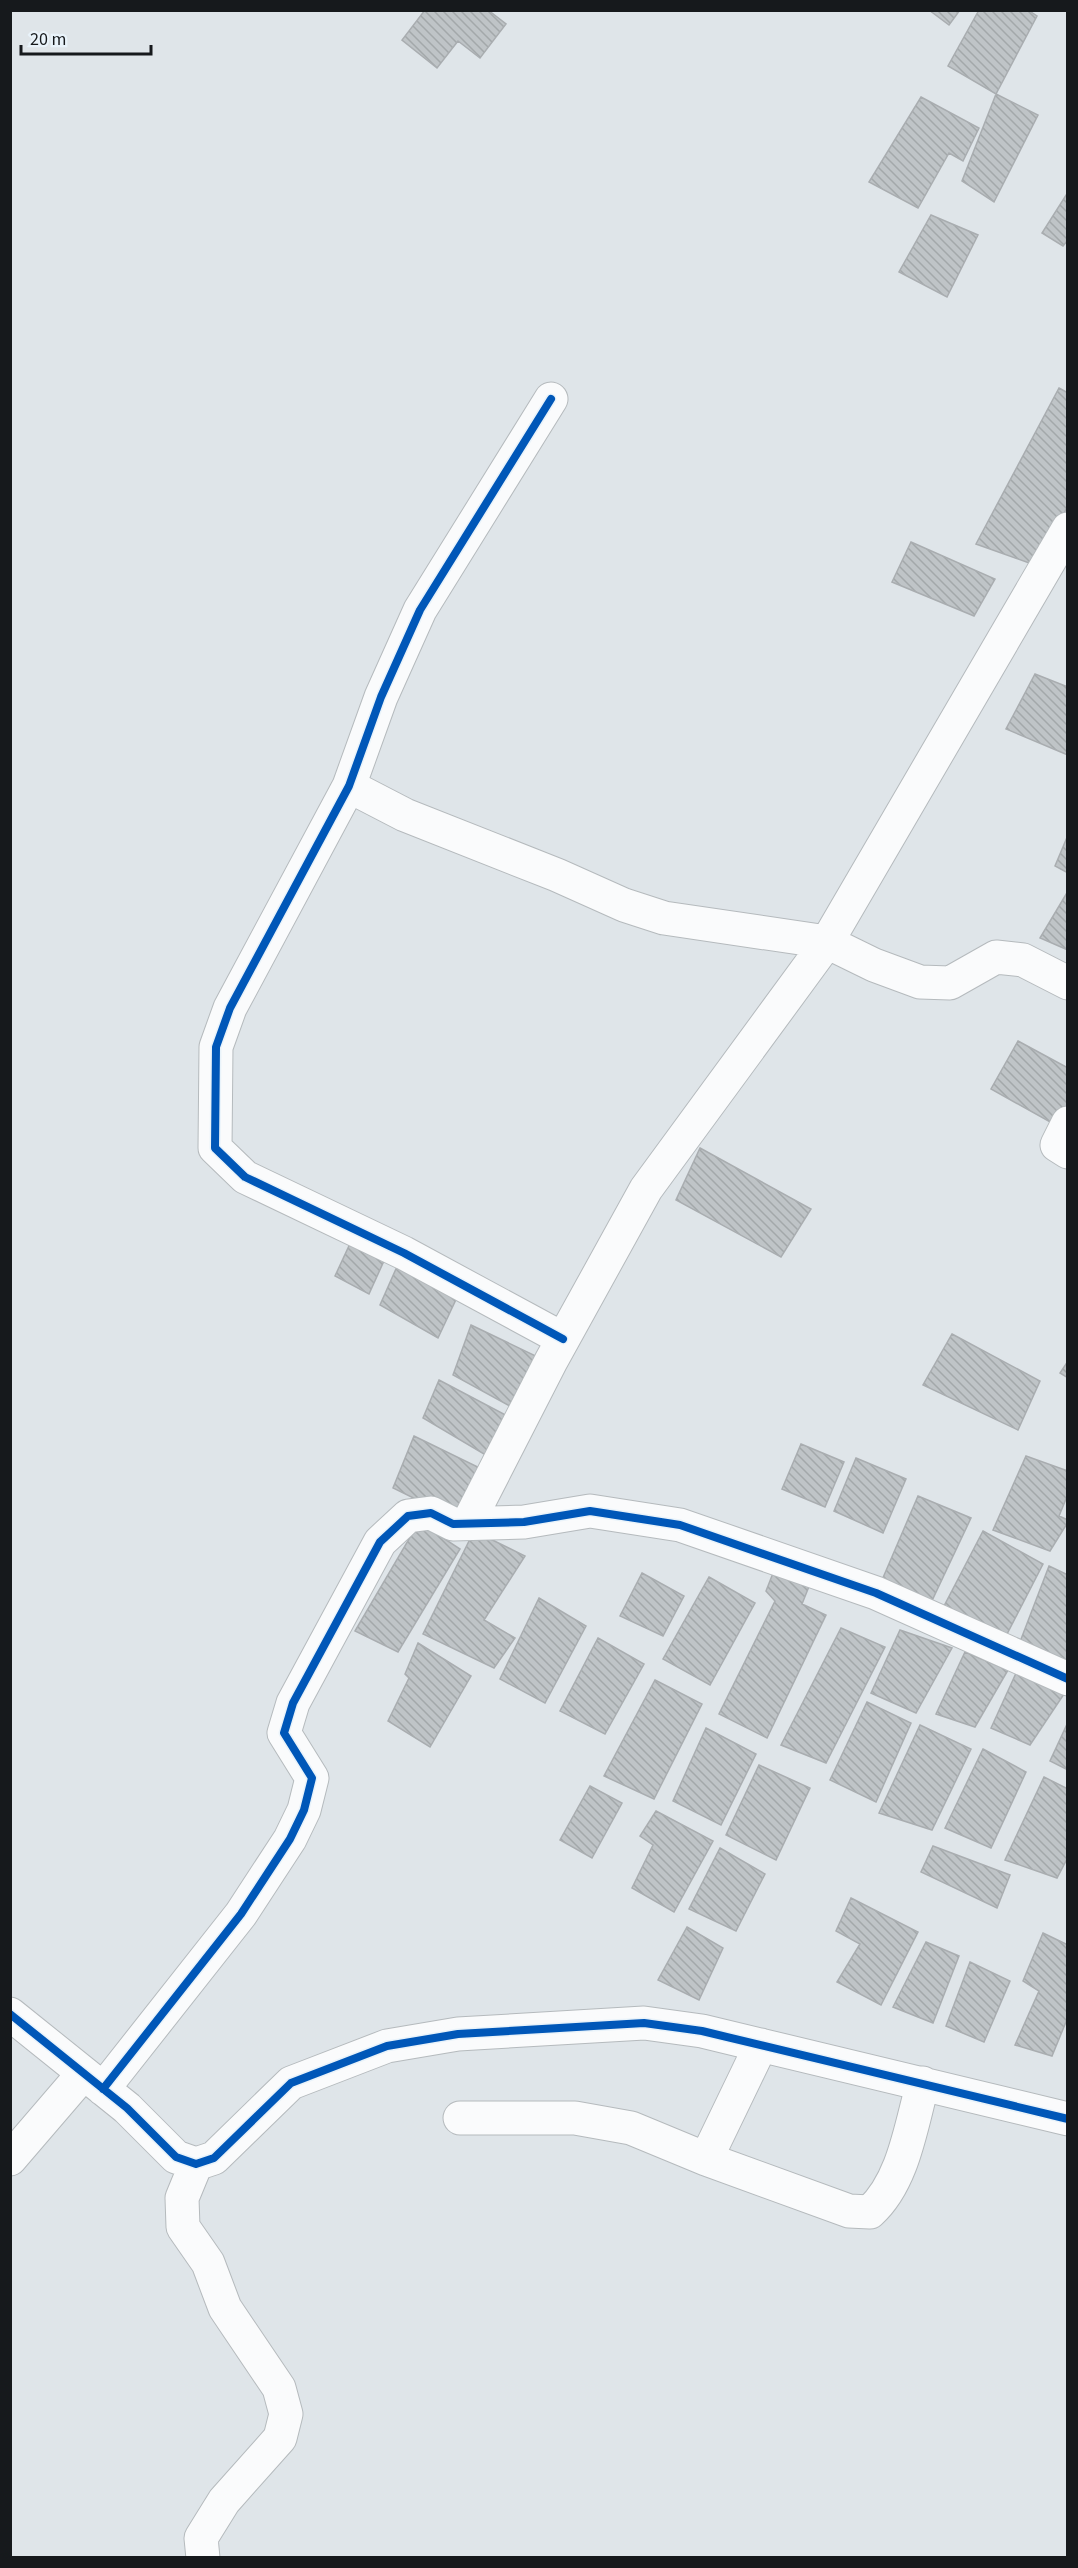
<svg xmlns="http://www.w3.org/2000/svg" width="1078" height="2568" viewBox="0 0 1078 2568" font-family="'Source Sans 3',sans-serif">
  <style>
    .building { fill: url(#building-back-hatch); stroke: #a9adb0; stroke-width: 1.5 }
    .lines { fill: none; stroke-linecap: round; stroke-linejoin: round }
    .minor-casing { stroke: #b5babd; stroke-width: 35 }
    .minor { stroke: #fafbfc; stroke-width: 33 }
    .cycleway-casing { stroke: #e9f3fa; stroke-width: 11 }
    .cycleway { stroke: #0057b8; stroke-width: 8 }
  </style>
  <defs>
    <pattern id="building-back-hatch" width="6" height="6" patternUnits="userSpaceOnUse" patternTransform="scale(1.5)"><rect width="6" height="6" fill="#bfc4c7"/><path d="M-1 5l2 2M0 0l6 6M5-1l2 2" fill="none" stroke="#a3a8aa"/></pattern>
  </defs>
  <rect width="100%" height="100%" fill="#dfe5e9"/>
  <path class="building" d="M 425,10 L 488,10 L 506,24 L 480,58 L 458,41 L 437,68 L 402,40 Z
    M 929,10 L 960,10 L 949,25 Z
    M 979,10 L 1028,10 L 1037,16 L 996,94 L 948,66 Z
    M 996,94 L 1038,115 L 994,202 L 962,181 Z
    M 921,97 L 979,128 L 963,161 L 949,153 L 918,208 L 869,182 Z
    M 1068,192 L 1068,240 L 1063,246 L 1042,233 Z
    M 931,215 L 978,235 L 947,297 L 899,272 Z
    M 1059,388 L 1068,393 L 1068,506 L 1035,565 L 976,544 Z
    M 911,542 L 995,579 L 974,616 L 892,582 Z
    M 1035,674 L 1068,687 L 1068,755 L 1006,729 Z
    M 1068,835 L 1068,873 L 1055,866 Z
    M 1068,891 L 1068,950 L 1040,938 Z
    M 1018,1041 L 1068,1068 L 1068,1117 L 1061,1128 L 991,1089 Z
    M 700,1148 L 811,1209 L 781,1257 L 676,1200 Z
    M 354,1235 L 388,1252 L 369,1294 L 335,1276 Z
    M 399,1262 L 459,1293 L 438,1338 L 380,1305 Z
    M 471,1325 L 542,1359 L 517,1410 L 453,1375 Z
    M 952,1334 L 1040,1381 L 1018,1430 L 923,1385 Z
    M 1068,1361 L 1068,1378 L 1060,1373 Z
    M 439,1380 L 511,1418 L 489,1457 L 423,1418 Z
    M 414,1436 L 486,1471 L 456,1519 L 393,1488 Z
    M 801,1444 L 844,1462 L 825,1507 L 782,1489 Z
    M 1026,1456 L 1068,1471 L 1068,1494 L 1059,1516 L 1068,1520 L 1068,1522 L 1050,1551 L 993,1530 Z
    M 856,1458 L 906,1479 L 883,1533 L 834,1511 Z
    M 918,1496 L 971,1518 L 929,1607 L 879,1587 Z
    M 419,1522 L 460,1549 L 398,1652 L 355,1631 Z
    M 474,1531 L 525,1556 L 484,1620 L 515,1638 L 494,1668 L 423,1634 Z
    M 983,1531 L 1043,1564 L 1005,1638 L 942,1610 Z
    M 1049,1566 L 1068,1575 L 1068,1665 L 1018,1647 Z
    M 775,1568 L 810,1584 L 802,1604 L 826,1615 L 767,1738 L 719,1714 L 775,1601 L 766,1591 Z
    M 642,1573 L 684,1596 L 663,1636 L 620,1616 Z
    M 709,1577 L 755,1603 L 710,1685 L 663,1659 Z
    M 539,1598 L 586,1626 L 545,1703 L 500,1679 Z
    M 841,1628 L 885,1647 L 826,1763 L 781,1745 Z
    M 900,1630 L 952,1648 L 916,1713 L 871,1693 Z
    M 598,1638 L 644,1664 L 605,1734 L 560,1711 Z
    M 418,1643 L 471,1676 L 430,1747 L 388,1721 L 409,1678 L 405,1674 Z
    M 965,1652 L 1008,1670 L 975,1727 L 936,1714 Z
    M 1017,1671 L 1064,1694 L 1030,1745 L 991,1728 Z
    M 655,1680 L 702,1704 L 654,1799 L 604,1776 Z
    M 867,1702 L 911,1723 L 876,1802 L 830,1780 Z
    M 1068,1722 L 1068,1770 L 1050,1761 Z
    M 920,1725 L 971,1749 L 932,1830 L 879,1813 Z
    M 706,1728 L 756,1754 L 721,1825 L 673,1801 Z
    M 983,1749 L 1026,1772 L 991,1848 L 945,1828 Z
    M 759,1765 L 810,1788 L 776,1860 L 726,1835 Z
    M 1044,1777 L 1068,1789 L 1068,1857 L 1057,1878 L 1005,1860 Z
    M 590,1786 L 622,1803 L 592,1858 L 560,1840 Z
    M 656,1811 L 713,1841 L 674,1912 L 632,1888 L 653,1845 L 640,1836 Z
    M 933,1846 L 1010,1875 L 997,1908 L 921,1872 Z
    M 720,1848 L 765,1874 L 736,1931 L 689,1909 Z
    M 851,1898 L 918,1932 L 881,2005 L 837,1982 L 860,1944 L 836,1931 Z
    M 687,1927 L 723,1948 L 699,2000 L 658,1980 Z
    M 1043,1933 L 1068,1945 L 1068,2017 L 1052,2056 L 1015,2045 L 1039,1991 L 1023,1981 Z
    M 926,1942 L 959,1956 L 933,2023 L 893,2007 Z
    M 970,1962 L 1010,1981 L 984,2042 L 946,2026 Z"/>
  <g class="lines">
    <defs>
      <path id="minor" d="M 551,399 L 420,610 L 381,697 L 349,786 L 230,1008 L 216,1047 L 215,1148 L 245,1177 L 404,1253 L 563,1339
        M 349,786 L 405,815 L 557,875 L 624,905 L 664,918 L 827,942 L 874,965 L 920,982 L 950,983 L 996,957 L 1023,960 L 1068,983
        M 1068,1123 L 1057,1145 L 1068,1152
        M 468,1523 L 551,1361 L 646,1189 L 827,942 L 1068,529
        M 10,2014 L 127,2108 L 176,2157 L 196,2164 L 214,2158 L 291,2083 L 387,2046 L 458,2034 L 644,2023 L 702,2031 L 1068,2119
        M 103,2089 L 241,1914 L 290,1839 L 304,1810 L 312,1778 L 284,1733 L 293,1703 L 380,1542 L 408,1516 L 431,1513 L 453,1524 L 524,1522 L 590,1511 L 680,1525 L 876,1593 L 1068,1679
        M 460,2118 L 575,2118 L 631,2128 L 706,2159 L 849,2211 L 870,2212 C 904,2181 911,2125 923,2083
        M 10,2159 L 83,2074
        M 706,2159 L 761,2045
        M 196,2164 L 182,2198 L 183,2227 L 208,2263 L 225,2308 L 279,2388 L 286,2414 L 280,2438 L 224,2501 L 201,2538 L 203,2558"/>
    </defs>
    <use href="#minor" class="minor-casing"/>
    <use href="#minor" class="minor"/>
    <defs>
      <path id="cycleway" d="M 551,399 L 420,610 L 381,697 L 349,786 L 230,1008 L 216,1047 L 215,1148 L 245,1177 L 404,1253 L 563,1339
        M 10,2014 L 127,2108 L 176,2157 L 196,2164 L 214,2158 L 291,2083 L 387,2046 L 458,2034 L 644,2023 L 702,2031 L 1068,2119
        M 103,2089 L 241,1914 L 290,1839 L 304,1810 L 312,1778 L 284,1733 L 293,1703 L 380,1542 L 408,1516 L 431,1513 L 453,1524 L 524,1522 L 590,1511 L 680,1525 L 876,1593 L 1068,1679"/>
    </defs>
    <use href="#cycleway" class="cycleway-casing"/>
    <use href="#cycleway" class="cycleway"/>
  </g>
  <rect width="1078" height="2568" fill="none" stroke="#16191c" stroke-width="24"/>
  <path d="M21 45v9h130v-9" fill="none" stroke="#16191c" stroke-width="3"/>
  <text x="30" y="45" font-size="18" fill="#16191c" stroke="#e9f3fa" stroke-width="4.5" paint-order="stroke">20 m</text>
</svg>
